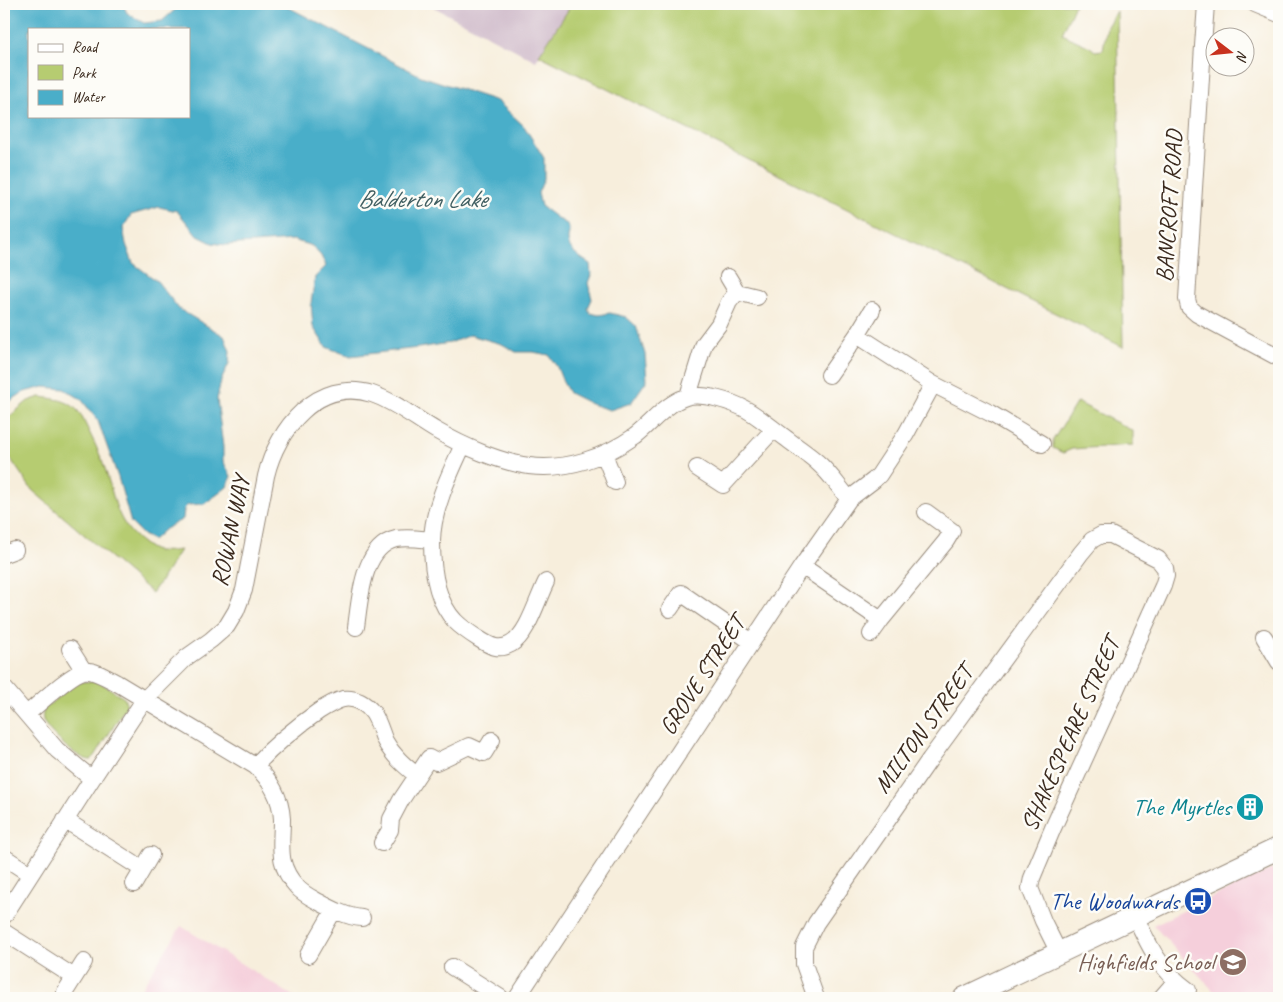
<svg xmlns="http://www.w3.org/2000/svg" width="1283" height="1002" viewBox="0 0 1283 1002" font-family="Caveat,sans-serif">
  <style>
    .built { fill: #f5cfdb }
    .industrial { fill: #d1bdcc }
    .green { fill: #b6cc71; stroke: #787b48 }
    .water { fill: #4aaec9; stroke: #426c74; fill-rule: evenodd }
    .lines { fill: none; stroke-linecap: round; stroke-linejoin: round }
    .minor-casing { stroke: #998c7d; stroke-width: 18 }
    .major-casing { stroke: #998c7d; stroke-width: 23 }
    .minor { stroke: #fff; stroke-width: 16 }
    .major { stroke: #fff; stroke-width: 21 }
    .labels { text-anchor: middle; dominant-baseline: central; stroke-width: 5; stroke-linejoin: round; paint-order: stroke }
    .street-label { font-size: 24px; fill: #3b2a1e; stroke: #fdfcf7 }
    .culture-label { font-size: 24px; fill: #0d838f; stroke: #fdfcf7; text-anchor: end }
    .transit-label { font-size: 24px; fill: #164399; stroke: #fdfcf7; text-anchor: end }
    .education-label { font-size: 24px; fill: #785e54; stroke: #fdfcf7; text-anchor: end }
    .water-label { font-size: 25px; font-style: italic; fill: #415f62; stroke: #fdfcf7 }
  </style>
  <rect width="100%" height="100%" fill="#fdfcf7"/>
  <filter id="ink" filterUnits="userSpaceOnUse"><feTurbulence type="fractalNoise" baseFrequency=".02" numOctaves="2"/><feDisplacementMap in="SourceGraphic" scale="10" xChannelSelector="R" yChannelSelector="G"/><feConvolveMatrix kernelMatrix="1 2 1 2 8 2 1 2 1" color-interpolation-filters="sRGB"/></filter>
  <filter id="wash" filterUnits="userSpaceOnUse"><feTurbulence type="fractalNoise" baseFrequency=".0096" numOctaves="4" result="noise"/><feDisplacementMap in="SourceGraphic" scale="20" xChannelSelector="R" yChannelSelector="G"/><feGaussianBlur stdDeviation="1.12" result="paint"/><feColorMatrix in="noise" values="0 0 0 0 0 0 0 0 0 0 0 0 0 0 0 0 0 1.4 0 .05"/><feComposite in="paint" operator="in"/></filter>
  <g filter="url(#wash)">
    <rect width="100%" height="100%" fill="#f7eedc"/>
    <path class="built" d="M 1279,866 L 1279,998 L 1220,998 L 1153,925 Z
      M 181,926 L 296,998 L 135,998 Z"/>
    <path class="industrial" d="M 428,4 L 572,4 L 536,61 Z"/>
    <path class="green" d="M 572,4 L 1075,4 L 1062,34 L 1090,47 L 1095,51 L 1103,50 L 1107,26 L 1117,11 L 1123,347 L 539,55 Z
      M 40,397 C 57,399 71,400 81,415 C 90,434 101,454 107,475 C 116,504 117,524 144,544 C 148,547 152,550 157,551 C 165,552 173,551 180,550 L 162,579 L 152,593 L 32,490 L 10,458 L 4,430 L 4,421 L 28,401 Z
      M 1077,402 L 1133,431 L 1133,445 L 1072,449 L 1063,453 L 1053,448 L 1053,440 Z
      M 98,681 L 124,698 L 127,705 L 95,756 L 91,760 C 78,760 52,735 45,724 C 42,720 42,715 44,709 L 76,682 Z"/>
    <path class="water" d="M 4,4 L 123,4 L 127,13 L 144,23 L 162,21 L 177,8 L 178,4 L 282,4 L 421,76 L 497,101 L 524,126 L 544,158 L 544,179 L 538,193 L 541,206 L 557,218 L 567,224 C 571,235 568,231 568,240 C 568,250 582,259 590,264 L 591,275 L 588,283 L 592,299 L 588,308 L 590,313 L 599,315 L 610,313 L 626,317 L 636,326 L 645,354 L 647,380 L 631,403 L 610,410 L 591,404 L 569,393 L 563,382 L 557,367 L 549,355 L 533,352 L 516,352 L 502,344 L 470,335 L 450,343 L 418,348 L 350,356 L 326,347 L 313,327 L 311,303 L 315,277 L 326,266 L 321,256 L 312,246 L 293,240 L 226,245 L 212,243 L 198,236 L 177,211 L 159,207 L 131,215 L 123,228 L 126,244 L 133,263 L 157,281 L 179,309 L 224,336 L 230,351 L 229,363 L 221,381 L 217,399 L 223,447 L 223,461 L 231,476 L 227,487 L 218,494 L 204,504 L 188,505 L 184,509 L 183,519 L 165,529 L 153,540 L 143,535 L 131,523 L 118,477 L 98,421 L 81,399 L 64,389 L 44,387 L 24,392 L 4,405 ZM 29,29 L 189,29 L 189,116 L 29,116 Z"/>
  </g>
  <g filter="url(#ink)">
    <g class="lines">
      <defs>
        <path id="minor" d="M 1206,4 L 1203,46 L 1187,299 L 1189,307 L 1197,314 L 1279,358
          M 1255,4 L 1279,14
          M 728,277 L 737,292 L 757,297
          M 857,335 L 872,310
          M 829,375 L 857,335 L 933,384 L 990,413 L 1042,444
          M 688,396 L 704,344 L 719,324 L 729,302 L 737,292
          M 463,445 C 450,473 432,510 432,542 C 432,569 436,601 455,621 C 462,628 471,634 479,639 C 490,646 499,651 511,644 C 528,634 537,600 546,582
          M 604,454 L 615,482
          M 697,468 L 723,485 L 773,430
          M 4,554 L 15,550
          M 802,566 L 881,620 L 946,541 L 952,531 L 926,512
          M 670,609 L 681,593 L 752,642
          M 356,627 C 360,600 362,547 396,539 C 408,537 421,539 432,540
          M 871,634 L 881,620
          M 1264,637 L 1279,662
          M 70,649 L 84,671
          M 4,688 L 57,750 L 92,779
          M 27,714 C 39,704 70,674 84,671 C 93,669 109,679 117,683 L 255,766 C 270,779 281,798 282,819 C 282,846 276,864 297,887 C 303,894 312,898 319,902 C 332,909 347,917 362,918
          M 255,766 C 274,745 296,727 319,711 C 327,706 335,701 343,699 C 355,697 366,704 373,713 C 379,722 381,732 385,741 C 393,756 404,765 416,775
          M 65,820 L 142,869
          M 382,843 L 390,830 L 391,819 L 401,800 L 429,758 L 436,762 L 469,746 L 484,753 L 492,740
          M 4,857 L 30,874
          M 134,884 L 151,855
          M 4,916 L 92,779 L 144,700 L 187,657 L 211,640 L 227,626 L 236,611 L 244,590 L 266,476 C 277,429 318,377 372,394 C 396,402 416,419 437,431 C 463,446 499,462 529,466 C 566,471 605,457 635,436 C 652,423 665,404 686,397 C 702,392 733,402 747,410 C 761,418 774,430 787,439 C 797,447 808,454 817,462 C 829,472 839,487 849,499
          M 1135,916 C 1149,946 1160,970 1188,990
          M 4,932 L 74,977
          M 308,955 L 334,910
          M 452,967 L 501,998
          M 65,992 L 84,962
          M 517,998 L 802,566 L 849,499 L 874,480 L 879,475 L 906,434 L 933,384
          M 816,998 L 804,964 L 804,947 L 816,923 L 930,759 L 1081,553 L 1092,540 L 1101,535 L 1111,535 L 1158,559 L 1165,568 L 1166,576 L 1163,586 L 1053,828 L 1032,878 L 1030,888 L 1043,921 L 1059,953
          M 1161,998 L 1176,981"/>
        <path id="major" d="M 964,998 L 1279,848"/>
      </defs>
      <use href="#minor" class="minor-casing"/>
      <use href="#major" class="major-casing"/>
      <use href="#minor" class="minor"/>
      <use href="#major" class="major"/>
    </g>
  </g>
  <defs>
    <symbol id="building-disc" viewBox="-11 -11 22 22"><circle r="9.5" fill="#0f9aa8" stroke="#fdfcf7"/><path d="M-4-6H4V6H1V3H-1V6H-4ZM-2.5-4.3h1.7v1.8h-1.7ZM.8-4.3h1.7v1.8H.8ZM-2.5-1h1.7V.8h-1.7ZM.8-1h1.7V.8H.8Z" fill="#fff"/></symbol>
    <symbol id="bus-disc" viewBox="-11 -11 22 22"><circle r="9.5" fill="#1a4fb4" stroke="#fdfcf7"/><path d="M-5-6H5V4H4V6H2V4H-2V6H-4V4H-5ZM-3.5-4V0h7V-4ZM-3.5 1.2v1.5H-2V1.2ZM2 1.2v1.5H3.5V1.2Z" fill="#fff"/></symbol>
    <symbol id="school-disc" viewBox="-11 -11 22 22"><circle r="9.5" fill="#8d6e63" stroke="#fdfcf7"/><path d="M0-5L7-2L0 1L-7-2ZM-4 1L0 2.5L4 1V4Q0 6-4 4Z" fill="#fff"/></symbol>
  </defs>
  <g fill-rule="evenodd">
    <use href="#building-disc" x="1234" y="791" width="32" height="32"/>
    <use href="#bus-disc" x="1182" y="885" width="32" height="32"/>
    <use href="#school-disc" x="1217" y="946" width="32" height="32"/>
  </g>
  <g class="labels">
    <g class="street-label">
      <text transform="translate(1169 206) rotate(-86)">BANCROFT ROAD</text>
      <text transform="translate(230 531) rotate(-78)">ROWAN WAY</text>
      <text transform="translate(702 675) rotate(-57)">GROVE STREET</text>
      <text transform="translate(923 729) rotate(-54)">MILTON STREET</text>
      <text transform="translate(1070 734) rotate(-66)">SHAKESPEARE STREET</text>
    </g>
    <g class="culture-label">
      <text x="1231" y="807">The Myrtles</text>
    </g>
    <g class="transit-label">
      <text x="1179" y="901">The Woodwards</text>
    </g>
    <g class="education-label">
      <text x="1214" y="962">Highfields School</text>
    </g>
    <g class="water-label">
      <text x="422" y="199">Balderton Lake</text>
    </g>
  </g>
  <rect width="1283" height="1002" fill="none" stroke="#fdfcf7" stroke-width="20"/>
  <rect x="28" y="28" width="162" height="90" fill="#fdfcf7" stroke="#afa8a0"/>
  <rect x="38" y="44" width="25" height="8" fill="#ffffff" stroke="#afa8a0"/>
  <text x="72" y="52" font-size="15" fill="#3b2a1e">Road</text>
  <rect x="38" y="65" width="25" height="15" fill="#b6cc71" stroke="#afa8a0"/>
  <text x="72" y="78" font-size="15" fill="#3b2a1e">Park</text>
  <rect x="38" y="90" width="25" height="15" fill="#4aaec9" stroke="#afa8a0"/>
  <text x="72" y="102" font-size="15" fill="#3b2a1e">Water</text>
  <g transform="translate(1230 52) rotate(106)"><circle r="24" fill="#fdfcf7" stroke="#afa8a0"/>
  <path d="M0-4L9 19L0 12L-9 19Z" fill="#c8321e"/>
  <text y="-8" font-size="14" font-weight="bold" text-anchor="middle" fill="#3b2a1e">N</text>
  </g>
</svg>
